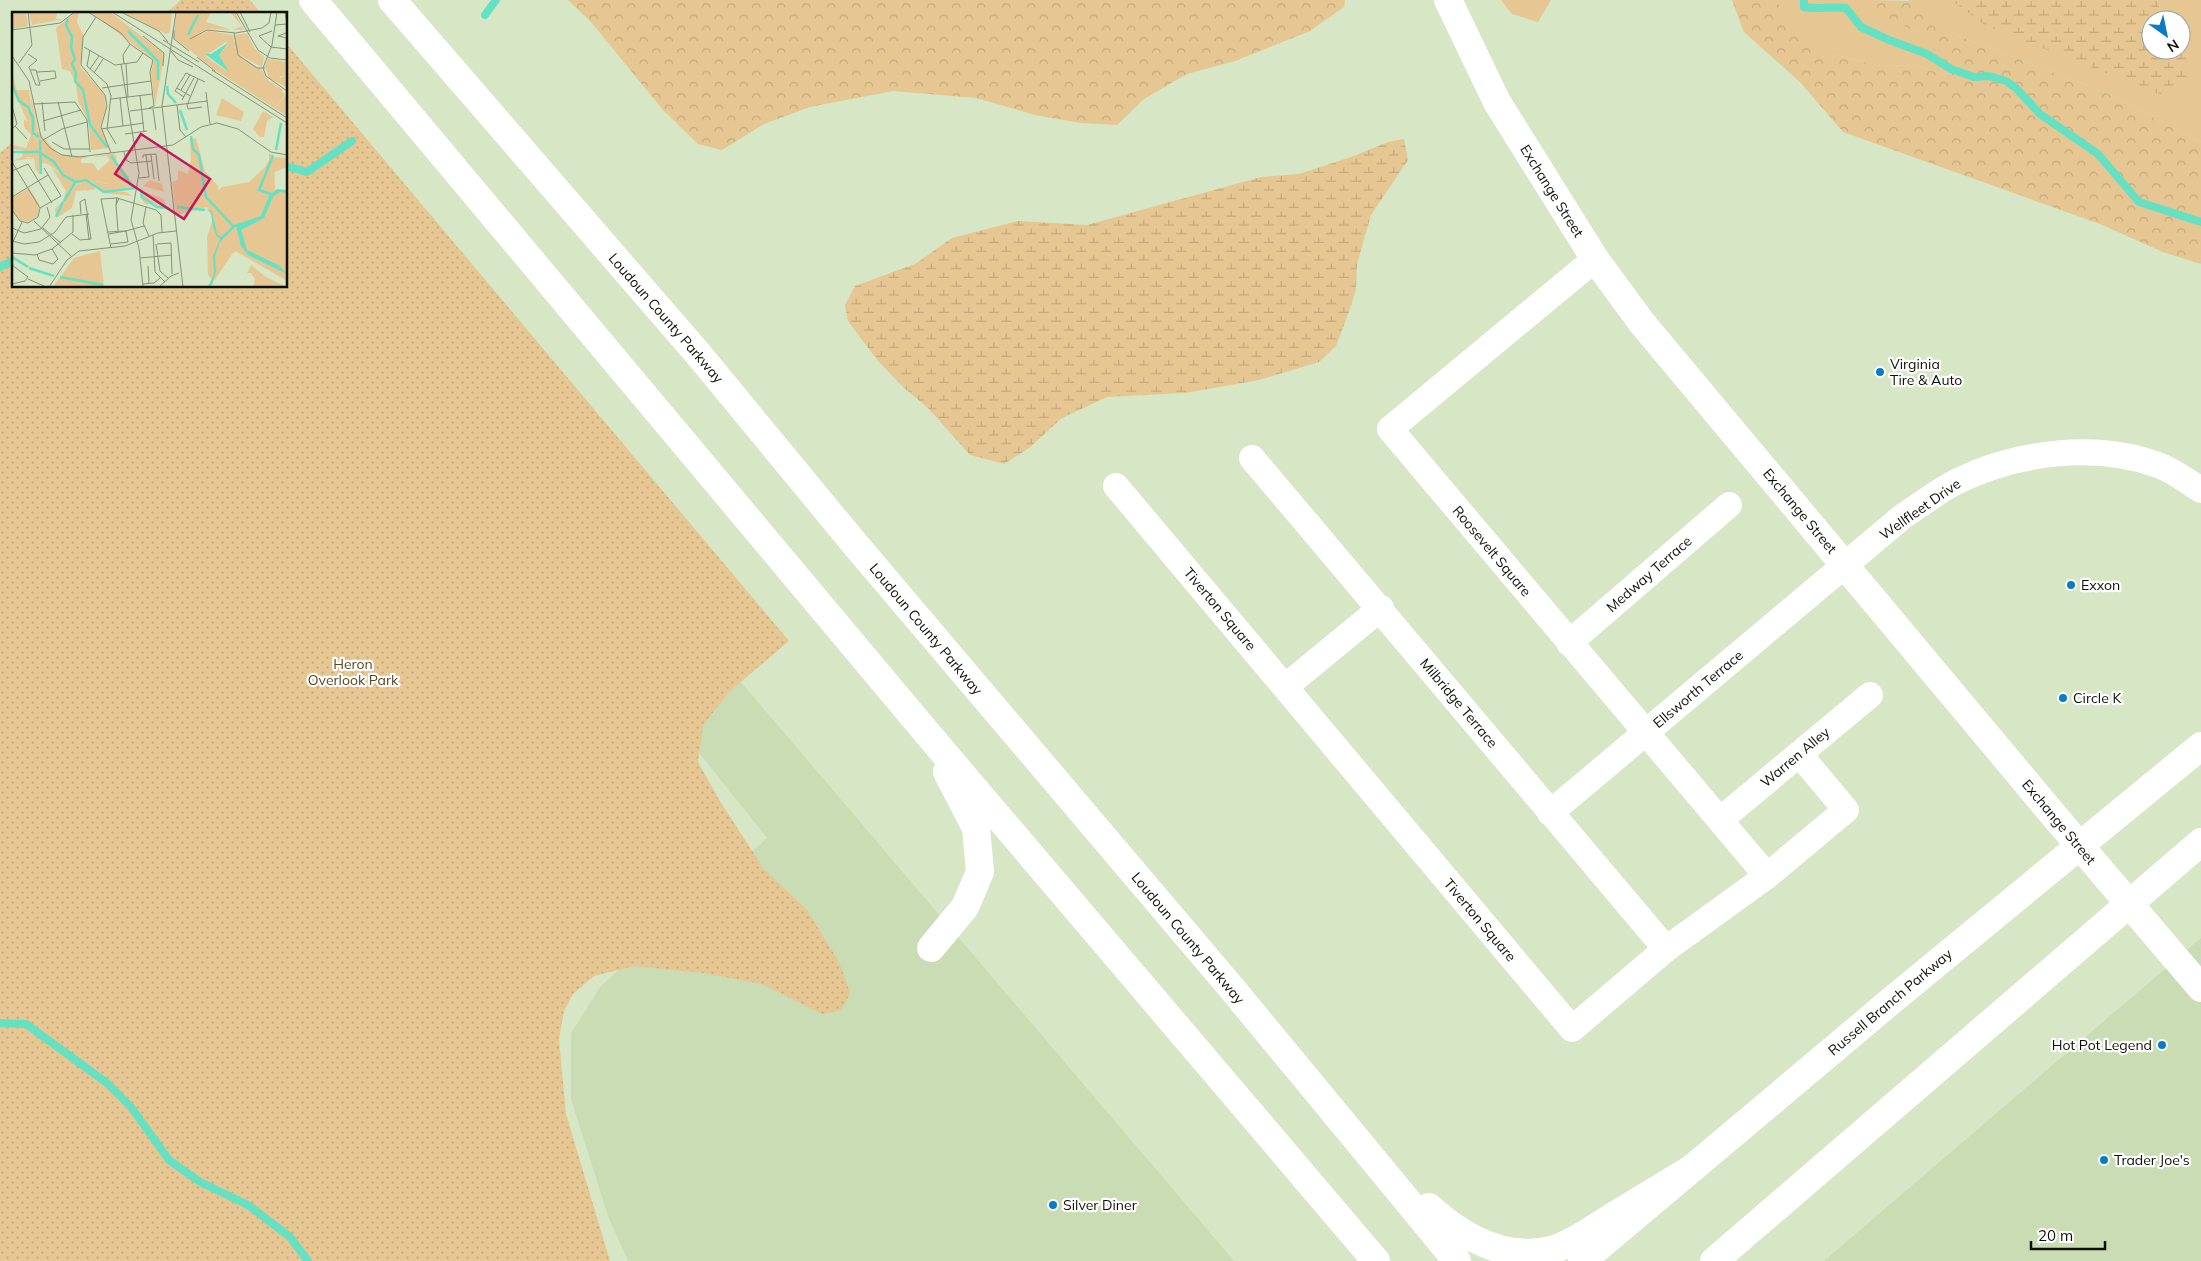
<svg xmlns="http://www.w3.org/2000/svg" width="2201" height="1261" viewBox="0 0 2201 1261" font-family="Mulish,sans-serif">
  <style>
    .built { fill: #cadcb3 }
    .green { fill: #e6c692; fill-rule: evenodd }
    .forest { fill: url(#forest-crowns) }
    .wetland { fill: url(#wetland-marsh) }
    .park { fill: url(#park-dots) }
    .lines { fill: none; stroke-linecap: round; stroke-linejoin: round }
    .stream { stroke: #64e1c3; stroke-width: 8 }
    .street { stroke: #fff; stroke-width: 26 }
    .secondary { stroke: #fff; stroke-width: 28 }
    .primary { stroke: #fff; stroke-width: 28 }
    .poi-dot { fill: #097cc5; stroke: #fff; stroke-width: 2 }
    .labels { text-anchor: middle; dominant-baseline: central; stroke-width: 4.5; stroke-linejoin: round; paint-order: stroke }
    .street-label { font-size: 14px; fill: #0c1106; stroke: #fff }
    .poi-label { font-size: 14px; fill: #0c1106; stroke: #fff; text-anchor: start }
    .park-label { font-size: 14px; fill: #5b4621; stroke: #fff }
    .inset-river { fill: none; stroke: #64e1c3; stroke-width: 2.5 }
    .inset-road { fill: none; stroke: #869178; stroke-width: 1 }
    .view { fill: #c2185b; fill-opacity: 0.15; stroke: #c2185b; stroke-width: 2.5 }
    .inset-edge { fill: none; stroke: #0c1106; stroke-width: 2.5 }
  </style>
  <defs>
    <pattern id="forest-crowns" width="20" height="18" patternUnits="userSpaceOnUse" patternTransform="scale(1.25)"><rect width="20" height="18" fill="#e6c692"/><path d="M2 6a3 3 0 1 1 6 0M12 15a3 3 0 1 1 6 0" fill="none" stroke="#c4a97c"/></pattern>
    <pattern id="wetland-marsh" width="20" height="14" patternUnits="userSpaceOnUse" patternTransform="scale(1.25)"><rect width="20" height="14" fill="#e6c692"/><path d="M1 5h8M5 5V1M11 12h8M15 12V8" fill="none" stroke="#c4a97c"/></pattern>
    <pattern id="park-dots" width="8" height="8" patternUnits="userSpaceOnUse" patternTransform="scale(1.25)"><rect width="8" height="8" fill="#e6c692"/><path d="M2 2h.1M6 6h.1" fill="none" stroke="#c4a97c" stroke-width="1.8" stroke-linecap="round"/></pattern>
  </defs>
  <rect width="100%" height="100%" fill="#d7e6c4"/>
  <path class="built" d="M 740,681 L 1234,1261 L 628,1261 L 608,1216 L 571,1099 L 571,1033 L 601,986 L 767,838 L 681,730 Z
    M 2201,938 L 2201,1261 L 1824,1261 Z"/>
  <path class="green" d="M 1501,0 L 1551,0 L 1538,22 L 1512,14 Z
    M 1775,0 L 1872,0 L 1870,10 L 1915,31 L 1953,68 L 1945,75 L 1913,65 L 1881,66 L 1828,53 L 1806,40 Z
    M 1908,0 L 2201,0 L 2201,142 L 2102,91 L 1958,36 ZM 2151,20 L 2181,20 L 2181,50 L 2151,50 Z"/>
  <path class="forest" d="M 568,0 L 1345,0 L 1344,7 L 1310,31 L 1235,61 L 1187,74 L 1144,99 L 1117,125 L 1081,123 L 1035,115 L 976,98 L 893,91 L 810,107 L 764,124 L 722,150 L 698,144 L 663,110 L 591,22 Z
    M 1732,0 L 1775,0 L 1806,39 L 1828,53 L 1881,66 L 1913,65 L 1945,75 L 1952,68 L 1915,31 L 1869,10 L 1872,0 L 1912,1 L 1958,36 L 2102,91 L 2201,142 L 2201,264 L 2163,252 L 2100,224 L 1843,132 L 1800,82 L 1744,32 Z"/>
  <path class="wetland" d="M 1951,0 L 2156,0 L 2166,20 L 2151,20 L 2151,50 L 2181,49 L 2187,60 L 2187,85 L 2165,96 L 1986,26 Z
    M 1404,139 L 1408,160 L 1371,215 L 1357,264 L 1356,289 L 1349,312 L 1336,346 L 1319,362 L 1259,380 L 1185,393 L 1107,397 L 1062,418 L 1029,448 L 1004,464 L 970,455 L 928,408 L 903,387 L 878,361 L 848,321 L 845,305 L 855,286 L 915,264 L 952,238 L 1018,221 L 1087,225 L 1261,177 L 1299,174 L 1354,156 L 1388,142 Z"/>
  <path class="park" d="M 181,0 L 250,0 L 261,14 L 165,14 Z
    M 286,43 L 789,641 L 730,691 L 703,725 L 698,762 L 721,803 L 764,869 L 807,910 L 839,962 L 850,993 L 842,1010 L 822,1014 L 762,984 L 703,973 L 634,966 L 594,976 L 573,994 L 564,1011 L 559,1039 L 566,1114 L 610,1261 L 0,1261 L 0,153 L 14,141 L 14,286 L 286,286 Z"/>
  <g class="lines">
    <path class="stream" d="M 1804,0 L 1804,7 C 1818,10 1831,6 1846,8 L 1861,27 L 1889,40 L 1927,54 L 1951,69 L 1974,77 L 1989,76 L 2006,81 L 2016,88 L 2040,114 L 2098,154 L 2139,202 L 2201,222
      M 485,15 L 496,0
      M 286,166 L 307,172 L 352,141
      M 0,267 L 14,260
      M 0,1023 L 26,1024 L 107,1083 L 131,1107 L 169,1160 L 200,1182 L 248,1205 L 290,1237 L 308,1261"/>
    <path class="street" d="M 1595,259 L 1390,429 L 1767,876
      M 1252,458 L 1666,949
      M 1116,486 L 1572,1029 L 1666,949 L 1767,876 L 1846,810 L 1799,754
      M 1569,643 L 1729,505
      M 1285,687 L 1381,608
      M 1550,813 L 1902,517 C 1921,505 1940,489 1960,480 C 2019,452 2096,442 2158,465 C 2173,470 2188,482 2201,490
      M 1720,820 L 1870,695"/>
    <path class="secondary" d="M 1448,0 L 1497,102 L 1595,259 L 1642,323 L 2056,818 L 2201,988
      M 1582,1261 L 1897,996 L 2201,746
      M 1714,1261 L 2201,842"/>
    <path class="primary" d="M 313,0 L 927,733 L 1376,1261
      M 392,0 L 699,355 L 854,543 L 1229,985 L 1457,1261
      M 931,948 L 965,907 L 980,872 L 976,828 L 947,772
      M 1429,1207 C 1462,1237 1505,1261 1552,1250 C 1573,1243 1593,1229 1612,1217 C 1639,1201 1666,1184 1693,1168"/>
  </g>
  <g class="poi-dot">
    <circle cx="1880" cy="372" r="5"/>
    <circle cx="2071" cy="585" r="5"/>
    <circle cx="2063" cy="698" r="5"/>
    <circle cx="2162" cy="1045" r="5"/>
    <circle cx="2104" cy="1160" r="5"/>
    <circle cx="1053" cy="1205" r="5"/>
  </g>
  <g class="labels">
    <g class="street-label">
      <text transform="translate(1552 191) rotate(58)">Exchange Street</text>
      <text transform="translate(666 318) rotate(49)">Loudoun County Parkway</text>
      <text transform="translate(1920 509) rotate(-35)">Wellfleet Drive</text>
      <text transform="translate(1800 511) rotate(50)">Exchange Street</text>
      <text transform="translate(1492 551) rotate(50)">Roosevelt Square</text>
      <text transform="translate(1649 574) rotate(-41)">Medway Terrace</text>
      <text transform="translate(1220 609) rotate(50)">Tiverton Square</text>
      <text transform="translate(926 629) rotate(50)">Loudoun County Parkway</text>
      <text transform="translate(1698 689) rotate(-40)">Ellsworth Terrace</text>
      <text transform="translate(1459 703) rotate(50)">Milbridge Terrace</text>
      <text transform="translate(1795 757) rotate(-40)">Warren Alley</text>
      <text transform="translate(2059 822) rotate(50)">Exchange Street</text>
      <text transform="translate(1480 920) rotate(50)">Tiverton Square</text>
      <text transform="translate(1188 938) rotate(50)">Loudoun County Parkway</text>
      <text transform="translate(1890 1002) rotate(-40)">Russell Branch Parkway</text>
    </g>
    <g class="poi-label">
      <text x="1890" y="364">Virginia<tspan x="1890" dy="16">Tire &amp; Auto</tspan></text>
      <text x="2081" y="585">Exxon</text>
      <text x="2073" y="698">Circle K</text>
      <text x="2152" y="1045" text-anchor="end">Hot Pot Legend</text>
      <text x="2114" y="1160">Trader Joe's</text>
      <text x="1063" y="1205">Silver Diner</text>
    </g>
    <g class="park-label">
      <text x="353" y="664">Heron<tspan x="353" dy="16">Overlook Park</tspan></text>
    </g>
  </g>
  <g transform="translate(12 12)">
    <rect width="275" height="275" fill="#d7e6c4"/>
    <path d="M 0,0 L 14,0 L 16,14 L 0,17 ZM 17,0 L 45,0 L 44,7 L 51,7 L 20,13 ZM 78,0 L 98,0 L 150,40 L 152,46 L 143,93 L 139,60 L 142,48 ZM 119,18 L 132,30 L 132,33 L 129,35 L 119,30 L 114,22 ZM 111,0 L 160,0 L 158,20 L 154,22 ZM 164,0 L 199,0 L 194,10 L 220,18 L 230,14 L 218,0 L 223,0 L 232,18 L 195,17 L 177,27 L 196,19 L 221,23 L 225,42 L 250,58 L 256,68 L 271,78 L 268,81 L 263,74 L 258,89 L 265,94 L 275,81 L 275,104 L 203,58 L 162,26 ZM 214,30 L 217,31 L 207,43 L 216,60 L 193,44 ZM 235,21 L 242,36 L 252,45 L 250,55 L 226,42 L 223,35 L 223,23 ZM 256,47 L 275,49 L 259,48 L 257,52 L 265,54 L 266,64 L 266,55 L 272,58 L 273,63 L 267,65 L 275,71 L 274,75 L 257,66 L 253,54 ZM 0,76 L 15,99 L 22,125 L 30,134 L 22,117 L 18,80 L 26,119 L 46,142 L 77,145 L 69,147 L 69,151 L 81,151 L 86,159 L 98,148 L 95,144 L 79,145 L 104,141 L 98,146 L 118,171 L 100,173 L 84,169 L 86,176 L 79,168 L 65,163 L 61,168 L 59,181 L 64,173 L 71,171 L 73,178 L 64,179 L 60,196 L 44,206 L 43,197 L 51,189 L 54,179 L 40,156 L 58,167 L 60,161 L 29,137 L 13,146 L 24,145 L 25,155 L 30,153 L 28,163 L 24,158 L 22,146 L 0,149 L 10,145 L 11,138 L 0,137 L 0,133 L 14,136 L 19,123 L 12,115 L 12,107 L 16,110 ZM 210,86 L 232,100 L 229,109 L 204,103 ZM 251,99 L 261,105 L 255,109 L 252,125 L 248,125 L 241,117 Z" fill="#e6c692" fill-rule="evenodd"/>
    <path d="M 259,48 L 275,50 L 273,73 L 266,68 L 273,63 L 272,58 L 266,55 L 265,65 L 265,54 L 257,52 ZM 1,65 L 5,78 L 17,78 L 22,118 L 32,135 L 22,125 L 15,99 L 1,79 ZM 262,74 L 273,82 L 265,94 L 258,89 ZM 15,137 L 33,139 L 60,161 L 58,167 L 36,152 L 31,151 L 26,157 L 24,145 L 12,145 ZM 104,143 L 105,150 L 117,165 L 117,172 L 121,174 L 99,179 L 114,180 L 121,184 L 91,181 L 86,176 L 83,169 L 95,172 L 117,172 L 97,144 ZM 264,145 L 275,146 L 275,155 L 260,161 L 263,178 L 275,181 L 275,269 L 225,240 L 197,188 L 210,175 L 237,170 ZM 62,161 L 78,166 L 83,177 L 74,179 L 70,171 L 64,172 L 57,182 ZM 130,179 L 152,187 L 155,198 L 137,189 L 136,193 L 133,192 L 128,185 ZM 239,253 L 254,265 L 275,275 L 241,275 L 243,267 L 239,261 L 235,261 Z" fill="#e6c692"/>
    <path d="M 119,18 L 132,30 L 134,34 L 127,35 L 119,30 L 114,22 ZM 106,159 L 109,170 L 100,170 L 82,163 L 102,166 ZM 138,168 L 150,172 L 152,180 L 131,174 Z" fill="#e6c692"/>
    <path d="M 64,0 L 67,0 L 65,10 L 71,23 L 68,55 L 92,82 L 94,95 L 88,115 L 98,136 L 79,138 L 77,110 L 66,89 L 64,72 L 58,59 L 50,57 L 44,16 ZM 184,126 L 193,159 L 206,174 L 207,191 L 201,192 L 202,196 L 249,197 L 250,160 L 257,148 L 257,141 L 262,143 L 263,180 L 249,205 L 227,215 L 232,235 L 221,241 L 202,269 L 196,263 L 195,225 L 201,207 L 195,195 L 164,203 L 160,170 L 166,168 L 166,158 L 176,162 L 179,148 L 178,128 ZM 17,176 L 27,192 L 26,204 L 16,210 L 7,208 L 0,198 L 0,186 ZM 88,239 L 92,275 L 41,275 L 62,246 Z" fill="#e6c692"/>
    <path d="M 217,30 L 207,43 L 217,60 L 193,42 L 199,42 ZM 265,177 L 275,178 L 275,181 L 268,180 L 261,185 L 252,206 L 229,218 L 235,238 L 268,254 L 275,262 L 236,243 L 229,234 L 224,214 L 208,230 L 203,244 L 204,260 L 200,273 L 196,275 L 202,262 L 201,244 L 208,227 L 204,223 L 201,215 L 199,200 L 193,197 L 200,199 L 205,222 L 209,225 L 222,213 L 249,204 L 257,184 Z" fill="#64e1c3"/>
    <path class="inset-river" d="M 56,7 L 54,13 L 60,25 L 59,36 L 63,47 L 60,52 L 64,61 L 63,69 L 71,78 L 78,113 L 95,135M 116,19 L 146,49 L 146,68M 176,23 L 186,3M 0,73 L 7,89 L 16,95 L 21,106 L 21,121 L 27,125M 155,74 L 156,82 L 164,91M 168,98 L 175,118M 179,124 L 181,137 L 187,143 L 194,185 L 222,215M 28,128 L 29,162M 264,138 L 269,111M 0,140 L 27,140 L 42,150 L 51,163 L 64,170 L 74,168 L 92,180 L 123,176M 99,144 L 121,175M 129,179 L 130,185 L 145,195 L 157,196M 259,182 L 247,178 L 261,144M 52,189 L 63,171M 165,195 L 193,198M 44,205 L 51,190M 0,245 L 16,255M 17,256 L 42,264M 48,265 L 91,273"/>
    <path class="inset-road" d="M 76,0 L 109,21 L 118,32 L 141,48 L 138,60 L 142,94 L 137,96M 100,0 L 275,111M 109,0 L 147,19 L 156,30M 164,0 L 150,94 L 171,275M 224,0 L 246,38 L 258,46 L 275,48M 228,0 L 238,20M 265,0 L 260,33 L 251,56 L 254,64 L 275,79M 84,5 L 71,25 L 69,53 L 93,83 L 95,94 L 89,115 L 99,141M 263,13 L 275,12 L 273,0M 0,18 L 48,11 L 63,0M 162,18 L 162,27 L 177,39M 260,19 L 247,24 L 259,35 L 275,37M 222,21 L 226,43 L 245,56 L 253,56M 274,21 L 266,24 L 275,26M 131,24 L 152,41 L 151,54M 178,27 L 195,18 L 224,21 L 250,16 L 257,11 L 259,0M 151,28 L 187,50M 72,35 L 103,53 L 125,50 L 131,41M 78,38 L 75,54 L 95,72 L 99,84 L 95,117 L 104,132M 159,39 L 166,48 L 181,55M 16,42 L 25,48 L 17,55 L 24,73 L 28,73 L 24,58 L 19,58M 0,44 L 17,69 L 29,125 L 38,136 L 50,143 L 67,145 L 161,133 L 189,115 L 205,111 L 226,117 L 259,140 L 275,143M 185,45 L 203,59M 7,51 L 20,33 L 16,0M 109,52 L 127,161 L 119,208 L 127,236 L 131,275M 112,52 L 111,43 L 118,32M 114,52 L 116,85M 78,57 L 87,44M 200,58 L 275,106M 25,60 L 43,59 L 44,66 L 28,69M 82,61 L 91,47M 186,67 L 175,93 L 176,97 L 190,95M 90,76 L 139,69M 165,76 L 178,84M 169,78 L 178,63M 194,80 L 198,112M 128,83 L 132,120M 172,85 L 163,79 L 174,61 L 193,70M 108,86 L 111,114M 99,87 L 141,82M 170,88 L 182,66M 30,90 L 33,119M 46,90 L 60,145M 21,92 L 63,90 L 75,108 L 78,140M 165,93 L 168,118 L 174,125M 0,94 L 5,112 L 0,117M 141,97 L 144,118M 118,99 L 195,89M 31,109 L 69,98M 3,114 L 15,127M 89,117 L 132,111M 113,122 L 135,119M 31,128 L 50,117 L 75,110M 40,130 L 52,137 L 77,137M 112,140 L 114,148 L 119,151 L 140,149M 139,143 L 142,167M 131,146 L 131,143 L 144,142 L 147,169M 0,150 L 28,196 L 26,205 L 16,211 L 8,209 L 0,198M 0,159 L 16,152 L 40,191M 127,166 L 137,165 L 134,143M 0,185 L 36,163M 105,185 L 104,193 L 107,186M 104,193 L 106,219M 134,195 L 131,211 L 137,224M 28,196 L 49,184 L 32,156M 74,202 L 77,228M 22,209 L 60,245M 0,216 L 12,221 L 29,217 L 38,205 L 35,195M 31,216 L 49,231M 96,220 L 114,219 L 97,222M 60,222 L 68,228 L 79,227 L 73,187 L 68,190 L 69,202M 141,223 L 143,260 L 153,270M 0,229 L 12,232 L 27,230 L 43,220 L 54,205 L 77,202M 0,232 L 10,210M 99,232 L 116,230 L 114,219 L 132,214M 144,232 L 148,259 L 156,266M 145,232 L 159,231 L 160,262M 99,236 L 89,187 L 105,186 L 144,198 L 149,203 L 150,220M 0,241 L 23,243 L 40,237 L 61,220 L 61,203M 25,242 L 27,248 L 41,252 L 46,247 L 40,237M 128,246 L 160,243M 0,253 L 16,265 L 13,269 L 0,272M 136,254 L 137,271M 16,267 L 32,274M 131,272 L 142,271 L 148,266M 37,275 L 55,248 L 67,239 L 113,234 L 146,221 L 164,219M 147,275 L 159,264 L 167,261"/>
    <path class="view" d="M 129,122 L 198,167 L 172,207 L 103,162 Z"/>
    <rect width="275" height="275" class="inset-edge"/>
  </g>
  <g transform="translate(2166 35) rotate(147)"><circle r="24" fill="#ffffff" stroke="#9ea09b"/>
  <path d="M0-4L9 19L0 12L-9 19Z" fill="#097cc5"/>
  <text y="-8" font-size="14" font-weight="bold" text-anchor="middle" fill="#0c1106">N</text>
  </g>
  <path d="M2031 1241v8h74v-8" fill="none" stroke="#0c1106" stroke-width="2.5"/>
  <text x="2038" y="1241" font-size="15" fill="#0c1106" stroke="#ffffff" stroke-width="4" paint-order="stroke">20 m</text>
</svg>
